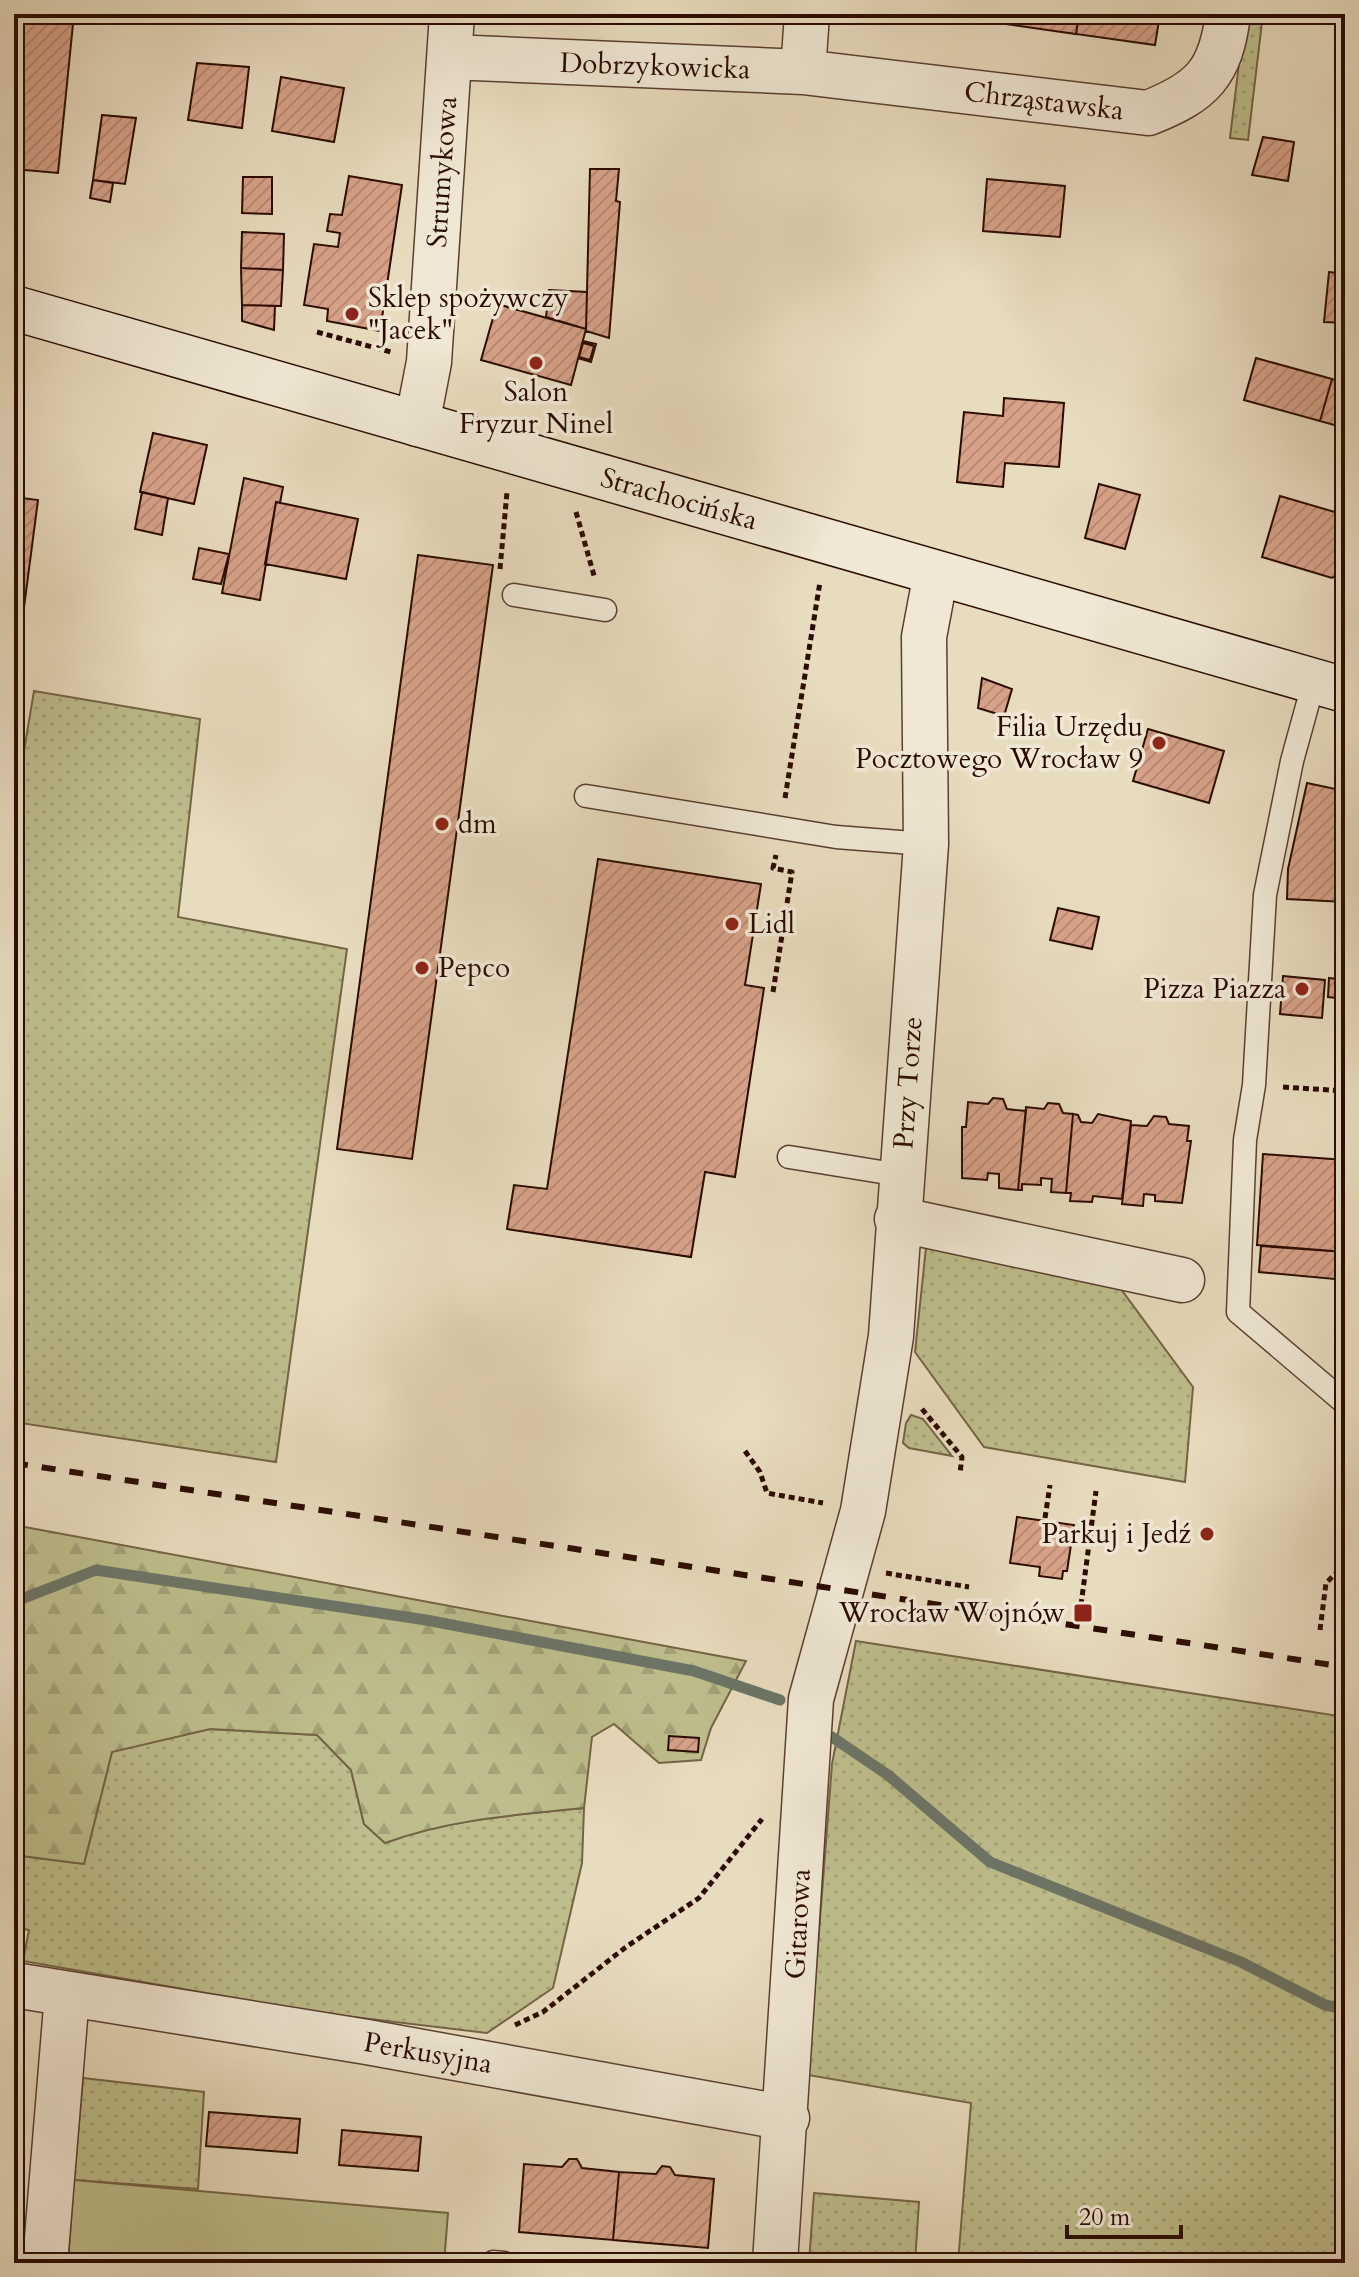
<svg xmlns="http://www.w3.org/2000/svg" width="1359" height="2277" viewBox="0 0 1359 2277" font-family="Cardo,serif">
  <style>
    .grass { fill: url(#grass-dots); stroke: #746446; stroke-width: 2 }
    .forest { fill: url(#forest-firs); stroke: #746446; stroke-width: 2 }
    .garden { fill: #bebe8c; stroke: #746446; stroke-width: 2 }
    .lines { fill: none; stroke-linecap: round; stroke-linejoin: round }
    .stream { stroke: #6c7567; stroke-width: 11 }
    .building { fill: url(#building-hatch); stroke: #2b0b00; stroke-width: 2 }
    .service-casing { stroke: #5a3f30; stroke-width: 25 }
    .minor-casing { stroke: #5a3f30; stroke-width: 47 }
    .secondary-casing { stroke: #2b0b00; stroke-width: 47 }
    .path { stroke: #2b0b00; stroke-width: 5; stroke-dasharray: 6 4; stroke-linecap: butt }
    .service { stroke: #f0e8d5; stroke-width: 22 }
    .minor { stroke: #f0e8d5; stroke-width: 44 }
    .secondary { stroke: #f0e8d5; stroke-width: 44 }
    .rail { stroke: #2b0b00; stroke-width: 6; stroke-dasharray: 14 14; stroke-linecap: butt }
    .poi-dot { fill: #8f2418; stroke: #f0e8d5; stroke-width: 3 }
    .labels { text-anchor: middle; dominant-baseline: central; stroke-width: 7; stroke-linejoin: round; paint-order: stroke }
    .street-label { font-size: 28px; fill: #2b0b00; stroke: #f0e8d5 }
    .poi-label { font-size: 28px; fill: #2b0b00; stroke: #f0e8d5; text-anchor: start }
  </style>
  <defs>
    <pattern id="grass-dots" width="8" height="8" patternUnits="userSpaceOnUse" patternTransform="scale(2)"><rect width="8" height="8" fill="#bebe8c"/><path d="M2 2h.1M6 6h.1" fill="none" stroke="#a3a277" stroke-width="1.8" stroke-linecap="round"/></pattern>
    <pattern id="forest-firs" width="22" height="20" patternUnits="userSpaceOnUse" patternTransform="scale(2)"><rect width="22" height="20" fill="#bebe8c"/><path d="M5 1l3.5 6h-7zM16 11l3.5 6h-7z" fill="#a3a277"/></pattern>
    <pattern id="building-hatch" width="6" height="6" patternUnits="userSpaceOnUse" patternTransform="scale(2)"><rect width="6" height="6" fill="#d7a288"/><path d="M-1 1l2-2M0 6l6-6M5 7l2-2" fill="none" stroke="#b98a74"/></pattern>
  </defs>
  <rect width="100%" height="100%" fill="#e8dcbe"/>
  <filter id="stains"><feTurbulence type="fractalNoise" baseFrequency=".0025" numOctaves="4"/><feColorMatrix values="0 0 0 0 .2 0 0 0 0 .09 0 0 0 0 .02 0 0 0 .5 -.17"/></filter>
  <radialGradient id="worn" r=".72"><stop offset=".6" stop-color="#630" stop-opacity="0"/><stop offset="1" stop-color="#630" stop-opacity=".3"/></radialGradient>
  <path class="grass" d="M 1245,14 L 1263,14 L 1248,140 L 1230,138 Z
    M 34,691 L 200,719 L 178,917 L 347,949 L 276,1462 L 14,1422 L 14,811 Z
    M 927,1238 L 1112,1277 L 1193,1387 L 1185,1482 L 984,1447 L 915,1352 Z
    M 911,1415 L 923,1419 L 952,1456 L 909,1448 L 903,1443 L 906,1423 Z
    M 856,1641 L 1345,1717 L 1345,2263 L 958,2263 L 971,2103 L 808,2075 L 832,1764 Z
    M 210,1729 L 317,1735 L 351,1770 L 364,1824 L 385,1843 C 450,1819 517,1815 584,1808 L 582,1863 L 553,1988 L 487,2033 L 320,2013 L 23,1961 L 29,1930 L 14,1927 L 14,1855 L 84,1864 L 112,1751 Z
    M 83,2078 L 204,2092 L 198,2189 L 74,2180 Z
    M 814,2193 L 919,2202 L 915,2263 L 809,2263 Z"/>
  <path class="forest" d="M 14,1525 L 746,1661 L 711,1728 L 701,1760 L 659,1763 L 614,1724 L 592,1737 L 584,1808 C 517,1815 450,1819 385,1843 L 364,1824 L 351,1770 L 317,1735 L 210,1729 L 112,1752 L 84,1864 L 14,1855 Z"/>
  <path class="garden" d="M 74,2180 L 448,2213 L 444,2263 L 68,2263 Z"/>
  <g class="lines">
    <path class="stream" d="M 14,1602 L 96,1570 L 426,1620 L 694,1671 L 780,1700
      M 832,1737 L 888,1775 L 990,1862 L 1241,1962 L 1325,2005 L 1345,2009"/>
  </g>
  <path class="building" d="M 14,14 L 74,14 L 58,173 L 14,169 Z
    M 677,14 L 732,14 L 732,19 Z
    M 999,14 L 1079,14 L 1076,34 L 998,23 Z
    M 1079,14 L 1160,14 L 1155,45 L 1076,34 Z
    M 197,63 L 249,67 L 242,128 L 188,120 Z
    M 281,77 L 344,88 L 334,142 L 272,131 Z
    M 102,115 L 136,118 L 125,184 L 93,180 Z
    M 1263,137 L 1294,142 L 1288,181 L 1252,175 Z
    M 590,169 L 619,169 L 616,201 L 620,202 L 609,338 L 586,331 Z
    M 349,176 L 402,185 L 380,331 L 327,321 L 328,309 L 304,305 L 314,244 L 338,247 L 340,233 L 327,231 L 330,214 L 342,215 Z
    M 243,177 L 272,177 L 272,214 L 242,213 Z
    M 987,179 L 1065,186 L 1060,237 L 983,231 Z
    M 93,180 L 113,183 L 110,202 L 90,198 Z
    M 242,232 L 284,234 L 283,270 L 241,268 Z
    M 241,268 L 283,270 L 281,306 L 242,305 Z
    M 1329,272 L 1345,274 L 1345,323 L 1324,322 Z
    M 549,290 L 587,292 L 586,329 L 546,317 Z
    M 497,304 L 586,329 L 571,385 L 481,360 Z
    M 242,305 L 275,306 L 274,330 L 242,321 Z
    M 583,341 L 596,344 L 591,362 L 578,358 L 590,360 L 594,346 Z
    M 583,343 L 594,346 L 590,360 L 579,357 Z
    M 1256,358 L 1332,379 L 1320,421 L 1244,400 Z
    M 1332,379 L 1345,383 L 1345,428 L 1320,421 Z
    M 1004,398 L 1064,403 L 1059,467 L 1005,463 L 1003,487 L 957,482 L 964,412 L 1003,416 Z
    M 153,433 L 207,445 L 194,504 L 140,492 Z
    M 244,478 L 283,487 L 280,503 L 276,502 L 260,600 L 222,593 Z
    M 1099,484 L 1140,495 L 1125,549 L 1085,538 Z
    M 142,492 L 168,498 L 162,535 L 135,529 Z
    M 1280,496 L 1345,515 L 1345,571 L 1332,578 L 1262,557 Z
    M 14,497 L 38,500 L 14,684 Z
    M 276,502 L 358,519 L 346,579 L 265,564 Z
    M 199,548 L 229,554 L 221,584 L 193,579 Z
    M 418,555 L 493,565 L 412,1159 L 337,1149 Z
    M 982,678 L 1012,689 L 1004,716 L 978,708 Z
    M 1148,729 L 1224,751 L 1209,803 L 1133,781 Z
    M 1307,783 L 1345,791 L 1345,902 L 1287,899 L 1288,869 Z
    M 598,859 L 761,884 L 745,985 L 764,988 L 735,1177 L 705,1172 L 691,1257 L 507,1229 L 514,1185 L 547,1189 Z
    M 1058,908 L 1099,917 L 1092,949 L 1050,940 Z
    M 1283,976 L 1325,980 L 1322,1018 L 1280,1014 Z
    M 1329,978 L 1345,980 L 1345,999 L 1328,997 Z
    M 993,1098 L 1003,1099 L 1007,1109 L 1026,1111 L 1018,1190 L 999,1188 L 999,1174 L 988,1173 L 987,1180 L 962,1178 L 962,1127 L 966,1127 L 968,1102 L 988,1104 Z
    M 1048,1103 L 1059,1104 L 1063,1113 L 1073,1114 L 1066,1193 L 1051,1192 L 1052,1179 L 1041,1178 L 1041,1185 L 1022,1184 L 1022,1190 L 1018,1190 L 1026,1107 L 1044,1109 Z
    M 1073,1114 L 1078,1115 L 1081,1122 L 1092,1123 L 1098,1114 L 1131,1121 L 1122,1199 L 1093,1196 L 1092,1202 L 1070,1201 L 1071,1193 L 1066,1193 Z
    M 1154,1116 L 1166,1117 L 1169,1124 L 1189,1126 L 1187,1141 L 1191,1141 L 1182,1203 L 1155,1201 L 1155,1195 L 1144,1194 L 1143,1206 L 1122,1204 L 1131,1125 L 1147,1126 Z
    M 1263,1154 L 1345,1160 L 1345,1252 L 1257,1245 Z
    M 1261,1246 L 1345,1252 L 1345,1280 L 1259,1272 Z
    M 1017,1517 L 1074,1525 L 1067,1571 L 1063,1571 L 1062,1579 L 1039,1576 L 1040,1567 L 1010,1563 Z
    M 669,1736 L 699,1738 L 698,1752 L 668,1750 Z
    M 209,2112 L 300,2119 L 297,2153 L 206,2146 Z
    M 342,2130 L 421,2137 L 418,2171 L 339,2165 Z
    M 569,2159 L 577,2159 L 582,2168 L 619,2172 L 613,2240 L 519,2232 L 524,2164 L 562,2167 Z
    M 662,2166 L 670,2167 L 675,2175 L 714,2179 L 708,2248 L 613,2240 L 619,2172 L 656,2174 Z"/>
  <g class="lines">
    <defs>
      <path id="service" d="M 514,595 L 605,610
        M 1314,681 L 1292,761 L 1265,895 L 1254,1085 L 1245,1140 L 1238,1312 L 1345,1403
        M 586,796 L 836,837 L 926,844
        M 789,1157 L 900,1175
        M 493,2262 L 504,2263"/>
      <path id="minor" d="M 450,57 L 803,72 L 1148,113 C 1202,92 1221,73 1228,14
        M 803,72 L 807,14
        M 417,424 L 429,362 L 452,14
        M 897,1219 L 1182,1280
        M 14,1985 L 367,2042 L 787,2118
        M 45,2263 L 67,1995
        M 775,2263 L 811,1699 L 863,1511 L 891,1336 L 926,844 L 924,637 L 936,573"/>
      <path id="secondary" d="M 14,308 L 1345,690"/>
    </defs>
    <use href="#service" class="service-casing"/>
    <use href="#minor" class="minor-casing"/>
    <use href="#secondary" class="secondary-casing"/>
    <path class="path" d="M 317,332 L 391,352
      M 576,512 L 595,579
      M 500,569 L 507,492
      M 785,798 L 820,582
      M 773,992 L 792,872 L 773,868 L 776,855
      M 1283,1087 L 1345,1091
      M 922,1409 L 962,1457 L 960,1473
      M 745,1451 L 760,1472 L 767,1493 L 823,1503
      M 1045,1518 L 1050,1485
      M 886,1573 L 969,1587
      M 1081,1605 L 1096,1491
      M 1320,1630 L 1326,1583 L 1338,1571
      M 515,2025 L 543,2012 L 626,1947 L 699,1898 L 762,1819"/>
    <use href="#service" class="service"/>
    <use href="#minor" class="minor"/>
    <use href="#secondary" class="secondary"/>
    <path class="rail" d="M 14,1463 L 1345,1667"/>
  </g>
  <g class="poi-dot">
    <circle cx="352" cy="314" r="8"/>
    <circle cx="536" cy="363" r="8"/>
    <circle cx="1159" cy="743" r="8"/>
    <circle cx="442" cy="824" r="8"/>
    <circle cx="732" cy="924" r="8"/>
    <circle cx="422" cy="968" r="8"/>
    <circle cx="1302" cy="989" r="8"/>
    <circle cx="1207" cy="1534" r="8"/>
    <rect x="1073" y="1603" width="20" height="20" rx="4"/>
  </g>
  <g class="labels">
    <g class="street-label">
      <text transform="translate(655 66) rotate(2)">Dobrzykowicka</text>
      <text transform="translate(1044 101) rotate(7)">Chrząstawska</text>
      <text transform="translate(442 172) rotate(-86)">Strumykowa</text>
      <text transform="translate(679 499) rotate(16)">Strachocińska</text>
      <text transform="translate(908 1083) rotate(-86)">Przy Torze</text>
      <text transform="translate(798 1924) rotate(-87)">Gitarowa</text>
      <text transform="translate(428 2053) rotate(10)">Perkusyjna</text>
    </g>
    <g class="poi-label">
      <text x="368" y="298">Sklep spożywczy<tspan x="368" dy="32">"Jacek"</tspan></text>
      <text x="536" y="392" text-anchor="middle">Salon<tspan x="536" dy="32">Fryzur Ninel</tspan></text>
      <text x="1143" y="727" text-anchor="end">Filia Urzędu<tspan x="1143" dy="32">Pocztowego Wrocław 9</tspan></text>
      <text x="458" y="824">dm</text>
      <text x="748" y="924">Lidl</text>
      <text x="438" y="968">Pepco</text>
      <text x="1286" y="989" text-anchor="end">Pizza Piazza</text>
      <text x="1191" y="1534" text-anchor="end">Parkuj i Jedź</text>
      <text x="1065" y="1613" text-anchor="end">Wrocław Wojnów</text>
    </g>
  </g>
  <rect width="1359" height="2277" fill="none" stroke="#e8dcbe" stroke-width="48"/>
  <rect x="16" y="16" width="1327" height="2245" fill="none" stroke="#2b0b00" stroke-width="4"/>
  <rect x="24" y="24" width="1311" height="2229" fill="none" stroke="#2b0b00" stroke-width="2"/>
  <path d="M1067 2225v12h114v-12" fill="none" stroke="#2b0b00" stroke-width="4"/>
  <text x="1079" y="2225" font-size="24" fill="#2b0b00" stroke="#f0e8d5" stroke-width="6" paint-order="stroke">20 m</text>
  <rect width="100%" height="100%" filter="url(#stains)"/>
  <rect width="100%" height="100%" fill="url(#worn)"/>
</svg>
